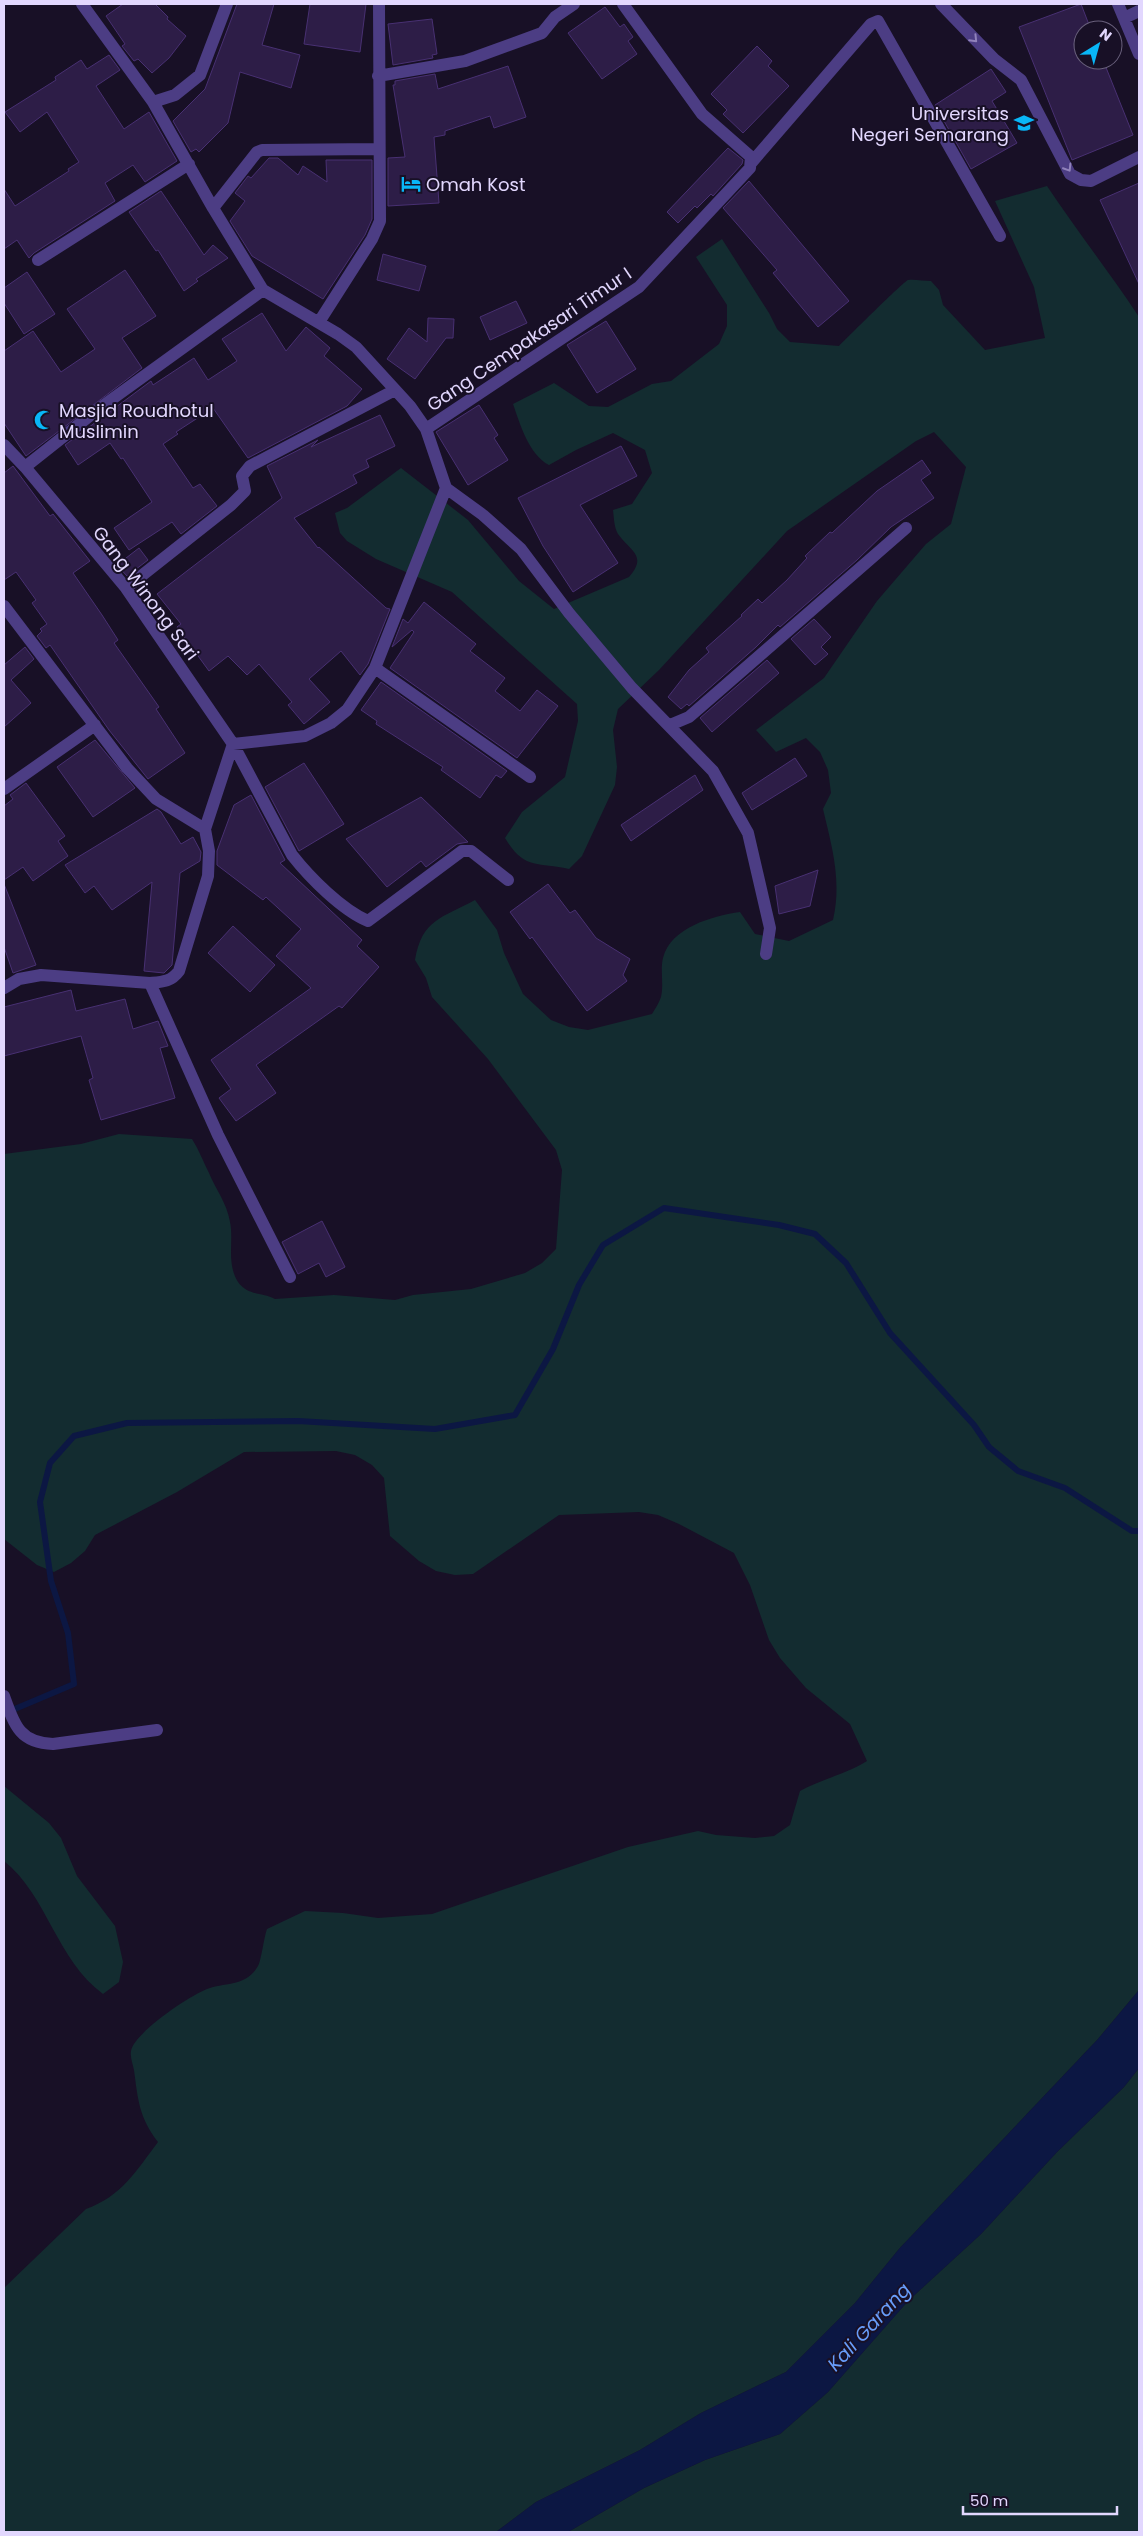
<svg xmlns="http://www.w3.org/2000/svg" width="1143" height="2536" viewBox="0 0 1143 2536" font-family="Poppins,sans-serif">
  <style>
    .green { fill: #132c30 }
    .water { fill: #0c1743 }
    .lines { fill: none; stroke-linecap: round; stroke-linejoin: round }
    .stream { stroke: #0c1743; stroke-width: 6 }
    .building { fill: #2d1d47; stroke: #483072 }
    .minor { stroke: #4c3d84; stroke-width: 12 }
    .oneway { stroke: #9082bb }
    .labels { text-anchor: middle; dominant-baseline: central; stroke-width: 4; stroke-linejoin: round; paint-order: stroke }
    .poi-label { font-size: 18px; fill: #e2d7fe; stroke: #181026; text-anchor: start }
    .street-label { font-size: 18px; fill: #e2d7fe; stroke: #181026 }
    .water-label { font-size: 19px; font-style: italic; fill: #689dfa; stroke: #181026 }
  </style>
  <rect width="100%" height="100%" fill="#181026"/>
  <path class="green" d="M 1047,186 C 1077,231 1110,273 1139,317 L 1139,1990 L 1098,2039 L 899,2249 L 855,2303 L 786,2372 L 701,2413 L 640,2450 L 536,2502 L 496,2532 L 4,2532 L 4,2288 L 86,2209 C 122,2196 136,2171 158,2142 C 139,2117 138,2100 134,2070 C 133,2065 130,2057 131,2051 C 134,2033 189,1996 207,1989 C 224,1982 246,1987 258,1966 C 261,1961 264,1937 267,1929 L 305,1911 L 343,1913 L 378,1918 L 432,1914 L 628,1847 L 698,1831 L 716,1835 L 755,1838 L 774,1836 L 790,1825 L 800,1791 C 822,1779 846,1774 867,1761 L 850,1724 L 806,1688 L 780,1658 L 769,1640 L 750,1585 L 734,1553 L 679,1524 L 658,1515 L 639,1512 L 559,1515 L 473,1574 L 455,1575 L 436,1571 L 419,1561 L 390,1536 L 384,1478 L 372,1465 L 355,1455 L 336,1451 L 244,1452 L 177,1492 L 95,1535 L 85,1551 L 71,1563 L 54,1572 L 37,1565 L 4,1539 L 4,1154 L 81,1144 L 119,1134 L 192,1139 C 199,1150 203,1161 209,1173 C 216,1190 227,1203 230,1222 C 234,1241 226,1263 238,1282 C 248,1296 262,1292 275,1299 L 334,1295 L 395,1300 L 413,1295 L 471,1289 L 525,1273 L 542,1263 L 556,1249 L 562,1170 L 556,1150 L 488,1059 L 432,997 L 426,978 L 415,960 C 422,919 442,918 475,900 L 497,930 L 504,953 L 523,994 L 551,1020 L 569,1027 L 588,1030 L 652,1014 C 655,1009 659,1003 661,997 C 664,984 660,970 663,958 C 671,927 713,916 740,912 L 755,934 L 789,941 L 833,920 C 842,881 832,847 823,809 L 831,793 L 828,770 L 820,752 L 806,738 L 776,752 L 756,730 L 824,678 L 877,601 L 926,544 L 951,524 L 966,467 L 934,432 L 916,441 L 787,531 L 659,670 L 618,709 L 613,730 L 617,767 L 615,785 L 582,856 L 569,869 C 537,862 524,870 505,838 L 522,812 L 565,777 L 578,721 L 577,704 L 452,592 L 376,559 L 347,541 L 340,533 L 335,513 L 347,508 L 401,468 L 468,520 L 519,581 L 554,609 L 629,577 C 648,555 630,551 618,534 C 614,527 614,518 613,510 L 632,504 L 652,473 L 645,450 L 613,433 L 576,450 L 549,465 C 529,455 520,424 513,404 L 554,383 L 589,406 L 608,407 L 652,384 L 671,381 L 719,344 L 727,326 L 727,305 L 696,257 L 722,239 L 769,313 L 777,329 L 790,342 L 839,346 C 848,337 903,282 908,280 C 914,279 924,281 931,281 L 939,290 L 943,305 L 985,350 L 1045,338 L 1034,287 L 995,201 Z
    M 4,1786 L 49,1823 L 61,1838 L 77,1876 L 115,1926 L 123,1962 L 119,1982 L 103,1994 C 56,1959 47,1895 4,1861 Z
    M 1139,2068 L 1139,2532 L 568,2532 L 644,2488 L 705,2460 L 780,2434 L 828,2392 L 908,2301 L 981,2234 L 1057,2152 L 1124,2087 Z"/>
  <path class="water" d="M 1139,1990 L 1139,2068 L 1124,2087 L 1057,2152 L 981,2234 L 908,2301 L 828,2392 L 780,2434 L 705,2460 L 644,2488 L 568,2532 L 496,2532 L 536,2502 L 640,2450 L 701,2413 L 786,2372 L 855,2303 L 899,2249 L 1098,2039 Z"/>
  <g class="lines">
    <path class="stream" d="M 10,1711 L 74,1684 L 68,1633 L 51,1581 L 40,1502 L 50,1463 L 74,1436 L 127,1423 L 298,1421 L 435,1429 L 515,1415 L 553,1349 L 579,1285 L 603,1245 L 664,1208 L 779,1225 L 815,1234 L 846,1263 L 890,1333 L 974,1425 L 989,1447 L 1018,1471 L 1065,1488 L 1132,1531 L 1139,1531"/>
  </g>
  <path class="building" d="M 123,4 L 155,4 L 168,17 L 167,19 L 186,36 L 169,58 L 152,73 L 138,59 L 134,61 L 122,46 L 125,44 L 106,16 Z
    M 237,4 L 274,4 L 262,45 L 300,55 L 291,88 L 240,72 L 228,123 L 199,152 L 196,149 L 191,152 L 173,121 L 205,89 Z
    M 310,4 L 366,4 L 360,52 L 304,44 Z
    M 1081,4 L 1091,30 L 1083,30 L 1083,60 L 1103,60 L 1133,135 L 1072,160 L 1019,27 Z
    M 605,7 L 620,27 L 624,24 L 633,37 L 628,41 L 637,54 L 602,79 L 568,33 Z
    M 432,19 L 437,54 L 432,55 L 433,58 L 393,65 L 388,24 Z
    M 757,46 L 772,61 L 768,66 L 789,86 L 743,133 L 723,114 L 727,110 L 711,94 Z
    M 109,55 L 120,70 L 96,86 L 124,129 L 149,112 L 177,161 L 145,182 L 133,165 L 105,183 L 115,201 L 34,253 L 29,258 L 17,240 L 4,249 L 4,189 L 15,206 L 69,171 L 68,169 L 79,162 L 47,112 L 20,132 L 5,112 L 56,80 L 55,77 L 81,60 L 87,69 Z
    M 508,66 L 526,117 L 494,128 L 490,116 L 445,131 L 445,135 L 434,137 L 439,203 L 388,206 L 388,158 L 405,157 L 393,85 L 395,85 L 395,81 L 435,74 L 438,89 Z
    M 991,69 L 1006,92 L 992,101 L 1017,143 L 971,169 L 935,105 Z
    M 728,148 L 743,160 L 742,164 L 713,196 L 711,194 L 697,208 L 695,206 L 678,223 L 667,212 Z
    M 269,158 L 278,158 L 298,175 L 303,166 L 327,182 L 326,160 L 372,160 L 372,219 L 365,235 L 323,299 L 252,256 L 230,221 L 245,201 L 235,193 L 248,176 L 251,178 Z
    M 749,181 L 849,301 L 818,327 L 773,273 L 777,270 L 723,208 Z
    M 1139,183 L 1139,284 L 1100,200 Z
    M 161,191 L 204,255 L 213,245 L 228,258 L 196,279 L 198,281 L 184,291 L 158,250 L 156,251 L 129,212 Z
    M 383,254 L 426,266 L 419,291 L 377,280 Z
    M 125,270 L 156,316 L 122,338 L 142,368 L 26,456 L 4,423 L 4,351 L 33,331 L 61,372 L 95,349 L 67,309 Z
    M 27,272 L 55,314 L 24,334 L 4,303 L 4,288 Z
    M 516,301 L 527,323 L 490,340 L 480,317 Z
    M 262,313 L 286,351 L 306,327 L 330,348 L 324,356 L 362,389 L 347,406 L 248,458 L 213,408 L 176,432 L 178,434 L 163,444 L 193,488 L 200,484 L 217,506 L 181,534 L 172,522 L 129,550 L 114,528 L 152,502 L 123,458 L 121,459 L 110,443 L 78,465 L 65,445 L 151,381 L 153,385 L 194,358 L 208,380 L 237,361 L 222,339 Z
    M 428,318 L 454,319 L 453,338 L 446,338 L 415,379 L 387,359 L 409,328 L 427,342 Z
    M 606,321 L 636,369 L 597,393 L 567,345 Z
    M 479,405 L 498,435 L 494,438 L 508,460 L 468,485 L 436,432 Z
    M 380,415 L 395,446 L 366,460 L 369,467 L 353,475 L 357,483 L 294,518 L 318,548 L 319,547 L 386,608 L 390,609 L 368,664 L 360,675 L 341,651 L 309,679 L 330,702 L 304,724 L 288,705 L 292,702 L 259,664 L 247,675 L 228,656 L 209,671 L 177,627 L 181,624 L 157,594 L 282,498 L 267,466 L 318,440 L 311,447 Z
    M 621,446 L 637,476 L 580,505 L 618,563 L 573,592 L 543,546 L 518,498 Z
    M 922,460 L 931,473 L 921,480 L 934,498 L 891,527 L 857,560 L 780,627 L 778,625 L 756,647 L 689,706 L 687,704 L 681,709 L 668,697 L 689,670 L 709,652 L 706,648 L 742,616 L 741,615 L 758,599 L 762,603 L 787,580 L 807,558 L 805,556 L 830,532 L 832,533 L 877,491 Z
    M 13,466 L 50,516 L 53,514 L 90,561 L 73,573 L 102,615 L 118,640 L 114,643 L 159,707 L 156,709 L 185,753 L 148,779 L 109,730 L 50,645 L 46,648 L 37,636 L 42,631 L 40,629 L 47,624 L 32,603 L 36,600 L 16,572 L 4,580 L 4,473 Z
    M 139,548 L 148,560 L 127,576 L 117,565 Z
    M 424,602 L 476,644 L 470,651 L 505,678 L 495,691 L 520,711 L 537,690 L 558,706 L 517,758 L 390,668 L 414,632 L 412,630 L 392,647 L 403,619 L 408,623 Z
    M 814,619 L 831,637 L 821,647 L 828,654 L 815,665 L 791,639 Z
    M 25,647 L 34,659 L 11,680 L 31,703 L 4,727 L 4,665 Z
    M 767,660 L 779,673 L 712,732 L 700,718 Z
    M 381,682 L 507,771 L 501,778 L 496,775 L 480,798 L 441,770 L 443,767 L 376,724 L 377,721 L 361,710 Z
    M 95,740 L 135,788 L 93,817 L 57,767 Z
    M 795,758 L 807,776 L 752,810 L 742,793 Z
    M 304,763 L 344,824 L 299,851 L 265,787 Z
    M 695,775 L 703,790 L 631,841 L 621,825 Z
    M 26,783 L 65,836 L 58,841 L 68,856 L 33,881 L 23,867 L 4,880 L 4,806 L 13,799 L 10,795 Z
    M 251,795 L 285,860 L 280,863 L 362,940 L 357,946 L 379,967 L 342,1008 L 339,1006 L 256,1065 L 276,1093 L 236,1121 L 219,1098 L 231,1089 L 211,1060 L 311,988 L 276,956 L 301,929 L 266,897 L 263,900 L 217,865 L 217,851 L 234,805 Z
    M 421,797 L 468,842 L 457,844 L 426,867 L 421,861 L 387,887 L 346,839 Z
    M 157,809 L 161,812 L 181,844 L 193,837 L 201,852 L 200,861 L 180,873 L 172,965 L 164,973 L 144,971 L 152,882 L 112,910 L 94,886 L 85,893 L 65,865 Z
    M 818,870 L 810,906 L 779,914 L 775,886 Z
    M 4,884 L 36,965 L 13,973 L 4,947 Z
    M 548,884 L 570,913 L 575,910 L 596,938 L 630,959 L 623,975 L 627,981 L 587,1011 L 532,937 L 530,939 L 510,912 Z
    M 233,926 L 275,965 L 250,992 L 208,953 Z
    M 71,990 L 76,1011 L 125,999 L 133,1029 L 158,1021 L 168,1046 L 160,1048 L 175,1098 L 101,1120 L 89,1080 L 93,1078 L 81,1036 L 4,1056 L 4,1007 Z
    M 322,1221 L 345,1267 L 326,1277 L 319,1263 L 298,1274 L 282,1242 Z"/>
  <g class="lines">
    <path class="minor" d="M 82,4 L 153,102 L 213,208 L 263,290 L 338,334 L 356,347 L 410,406 L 426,429 L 446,488 L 375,668 L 347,710 L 331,723 L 305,736 L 233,744 L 205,829
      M 941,4 L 994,59 L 1021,80 L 1070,174 L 1081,180 L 1091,181 L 1139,157
      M 1118,4 L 1139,54
      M 1124,18 L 1139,11
      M 378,76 L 465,61 L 542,33 L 555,17 L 574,4
      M 153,102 L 175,95 L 200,75 L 227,4
      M 752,162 L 871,24 L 878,21 L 1000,236
      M 213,208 L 257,152 L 262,150 L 379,149
      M 38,260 L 189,164
      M 319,322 L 372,239 L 380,221 L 379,4
      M 426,429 L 639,287 L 750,168 L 751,157 L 702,114 L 623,4
      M 4,445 L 25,467 L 126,588 L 233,744 L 292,855 C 310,878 342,910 368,921 L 462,851 L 471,851 L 508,880
      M 25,467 L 97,410 L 263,290
      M 446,488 L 483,515 L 521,549 L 569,613 L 632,688 L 713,771 L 748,833 L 770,928 L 766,954
      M 126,588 L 231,505 L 245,491 L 242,476 L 250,466 L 395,390
      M 4,606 L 127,768 L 156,799 L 205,829
      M 375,668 L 530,777
      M 670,725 L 689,717 L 906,528
      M 4,789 L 95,725
      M 150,983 L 218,1135 L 290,1277
      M 4,988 L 19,979 L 41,975 L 150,983 C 162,982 171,982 179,971 L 208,876 L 209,851 L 205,829
      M 4,1696 C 14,1724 19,1743 53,1744 L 157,1730"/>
  </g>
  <defs><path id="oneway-chevron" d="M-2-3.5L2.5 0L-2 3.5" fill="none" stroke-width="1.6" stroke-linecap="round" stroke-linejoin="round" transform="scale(1.25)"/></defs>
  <g class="oneway">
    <use href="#oneway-chevron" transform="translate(974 39) rotate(46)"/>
    <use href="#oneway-chevron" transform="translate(1068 168) rotate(58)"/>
  </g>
  <defs>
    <symbol id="university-bare" viewBox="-9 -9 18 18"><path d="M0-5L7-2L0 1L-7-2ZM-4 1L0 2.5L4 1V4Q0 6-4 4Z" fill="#09b6f7" stroke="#181026" stroke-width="2.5" paint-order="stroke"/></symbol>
    <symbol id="hotel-bare" viewBox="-9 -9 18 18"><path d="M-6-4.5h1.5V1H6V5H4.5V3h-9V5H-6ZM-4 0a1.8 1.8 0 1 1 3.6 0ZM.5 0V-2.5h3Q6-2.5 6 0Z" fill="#09b6f7" stroke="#181026" stroke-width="2.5" paint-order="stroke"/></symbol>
    <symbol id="mosque-bare" viewBox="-9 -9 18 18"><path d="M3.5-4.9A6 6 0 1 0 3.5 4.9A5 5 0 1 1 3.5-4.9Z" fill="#09b6f7" stroke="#181026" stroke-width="2.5" paint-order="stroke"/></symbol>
  </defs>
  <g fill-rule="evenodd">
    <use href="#university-bare" x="1010" y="109" width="28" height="28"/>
    <use href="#hotel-bare" x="397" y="170" width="28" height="28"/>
    <use href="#mosque-bare" x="30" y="406" width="28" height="28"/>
  </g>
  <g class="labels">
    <g class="poi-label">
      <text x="1009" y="113" text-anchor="end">Universitas<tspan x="1009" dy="21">Negeri Semarang</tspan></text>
      <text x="426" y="184">Omah Kost</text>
      <text x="59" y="410">Masjid Roudhotul<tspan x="59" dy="21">Muslimin</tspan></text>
    </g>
    <g class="street-label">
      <text transform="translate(529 339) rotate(-34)">Gang Cempakasari Timur I</text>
      <text transform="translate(146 593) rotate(53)">Gang Winong Sari</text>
    </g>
    <g class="water-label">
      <text transform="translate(869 2327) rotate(-47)">Kali Garang</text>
    </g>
  </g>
  <rect width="1143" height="2536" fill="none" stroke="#e2d7fe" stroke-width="10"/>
  <g transform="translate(1098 45) rotate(37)"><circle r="24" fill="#181026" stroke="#69607c"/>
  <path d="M0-4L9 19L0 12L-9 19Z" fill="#09b6f7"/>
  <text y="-8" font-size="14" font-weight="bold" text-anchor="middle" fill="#e2d7fe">N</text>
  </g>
  <path d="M963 2506v8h154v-8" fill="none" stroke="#e2d7fe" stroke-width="2.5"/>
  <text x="970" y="2506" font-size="15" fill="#e2d7fe" stroke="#181026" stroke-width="4" paint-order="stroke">50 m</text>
</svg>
